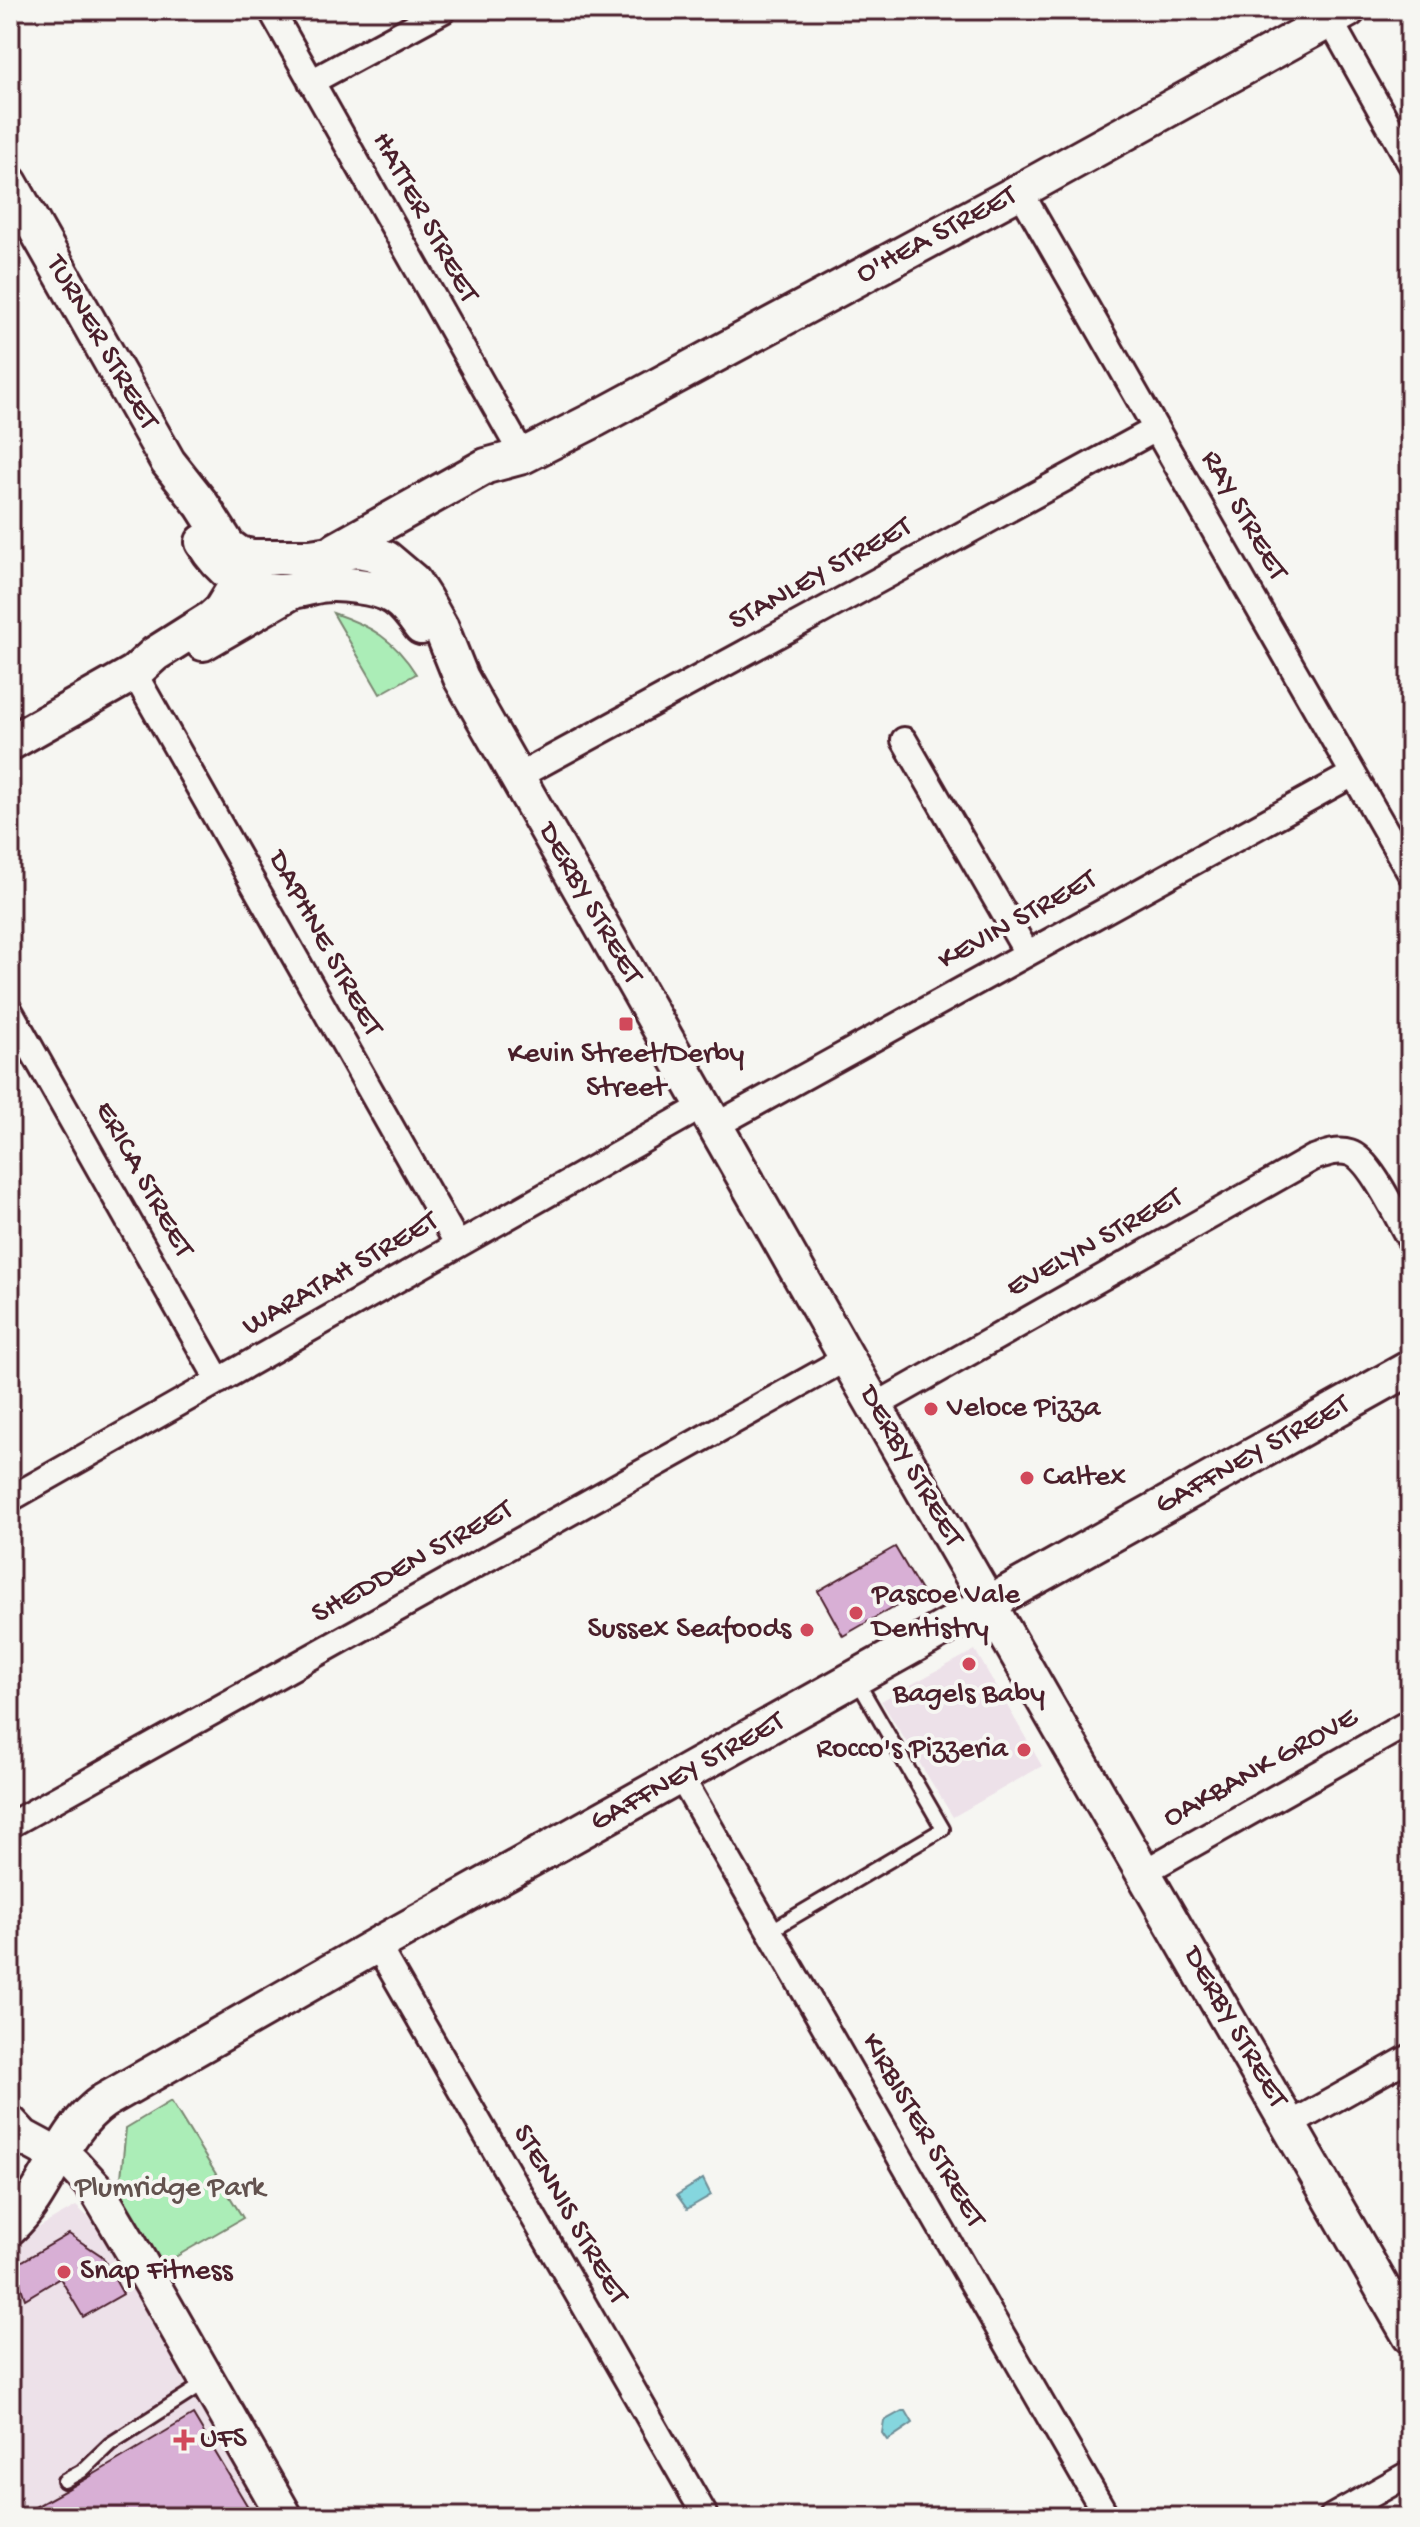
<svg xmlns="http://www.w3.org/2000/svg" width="1420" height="2527" viewBox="0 0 1420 2527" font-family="'Gochi Hand',sans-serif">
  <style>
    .built { fill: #ede1e9 }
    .green { fill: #abedb7; stroke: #7a8671; stroke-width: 2 }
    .water { fill: #85d6de; stroke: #6d8d96; stroke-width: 2 }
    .building { fill: #d8afd5; stroke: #4a1f2b; stroke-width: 2 }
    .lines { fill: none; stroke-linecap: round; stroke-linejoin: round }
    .lane-casing { stroke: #4a1f2b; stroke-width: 18 }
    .street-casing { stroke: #4a1f2b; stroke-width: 30 }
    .secondary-casing { stroke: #4a1f2b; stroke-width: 40 }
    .lane { stroke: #f6f6f2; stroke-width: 12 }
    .street { stroke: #f6f6f2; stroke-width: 24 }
    .secondary { stroke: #f6f6f2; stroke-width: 34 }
    .poi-dot { fill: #d1495b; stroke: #f6f6f2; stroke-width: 3 }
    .labels { text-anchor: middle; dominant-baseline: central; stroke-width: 8; stroke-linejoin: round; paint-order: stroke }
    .street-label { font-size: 30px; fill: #4a1f2b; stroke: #f6f6f2 }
    .poi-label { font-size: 30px; fill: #4a1f2b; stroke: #f6f6f2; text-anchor: start }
    .park-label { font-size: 30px; fill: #62524e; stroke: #f6f6f2 }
  </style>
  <rect width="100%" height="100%" fill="#f6f6f2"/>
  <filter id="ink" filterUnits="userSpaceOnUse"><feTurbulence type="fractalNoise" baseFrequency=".0125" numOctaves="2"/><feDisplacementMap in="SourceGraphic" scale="16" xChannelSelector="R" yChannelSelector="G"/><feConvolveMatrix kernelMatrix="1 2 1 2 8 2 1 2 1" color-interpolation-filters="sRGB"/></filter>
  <g filter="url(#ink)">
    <path class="built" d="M 975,1650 L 1042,1766 L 953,1817 L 881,1701 Z
      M 76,2206 L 120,2246 L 273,2517 L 10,2517 L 10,2244 Z"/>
    <path class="green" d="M 333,613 C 371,626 394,639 416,674 L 380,694 Z
      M 171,2101 L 243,2218 L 163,2264 L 119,2197 L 126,2128 Z"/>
    <path class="water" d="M 703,2179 L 711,2195 L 687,2209 L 677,2195 Z
      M 902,2411 L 906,2411 L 913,2423 C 910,2425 890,2439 887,2440 L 882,2433 L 884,2421 Z"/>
    <path class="building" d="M 895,1547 L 921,1591 L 843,1636 L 818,1591 Z
      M 69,2234 L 102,2256 L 123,2294 L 83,2317 L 60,2278 L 25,2299 L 14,2266 Z
      M 193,2415 L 254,2517 L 17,2517 L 86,2479 Z"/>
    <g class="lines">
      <defs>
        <path id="lane" d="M 770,1931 L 943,1829 L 856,1679
          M 64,2481 L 82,2471 L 110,2444 L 205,2383"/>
        <path id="street" d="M 271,10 L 523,456
          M 1330,20 L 1410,163
          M 311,82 L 444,10
          M 1020,191 L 1410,873
          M 134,673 L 458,1245
          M 904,740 L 1027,953
          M 517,777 L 1156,429
          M 10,1011 L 219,1381
          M 715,1126 L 1353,774
          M 875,1406 L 1313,1158 C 1325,1154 1337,1149 1350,1153 C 1371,1159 1398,1220 1410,1240
          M 10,1499 L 703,1106
          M 681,1777 L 1107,2517
          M 10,1825 L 847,1358
          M 1144,1872 L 1410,1722
          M 377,1945 L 706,2517
          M 1289,2125 L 1410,2057
          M 1332,2517 L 1410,2473"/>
        <path id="secondary" d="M 10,183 L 168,462 L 202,505 L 228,546 L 239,554 L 252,557 L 310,557 L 358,550 L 373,553 L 387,559 L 413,581 L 424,598 L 441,628 L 461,678 L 847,1358 L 1410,2336
          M 203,542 C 219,569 245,591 277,592 C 292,593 305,588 320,585 C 333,583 344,584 357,586 C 391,590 402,599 421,627
          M 336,550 L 486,466 L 523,456 L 596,419 L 1020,191 L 1348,10
          M 203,643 L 291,592
          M 10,743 L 134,673 L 155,654 L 212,618 L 221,610 L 239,581 L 255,564
          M 10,2123 L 23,2137 L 73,2164 L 97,2190 L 139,2261 L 285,2517
          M 10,2227 C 49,2192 60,2131 104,2101 L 377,1945 L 1410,1368"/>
      </defs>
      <use href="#lane" class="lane-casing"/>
      <use href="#street" class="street-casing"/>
      <use href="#secondary" class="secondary-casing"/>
      <use href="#lane" class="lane"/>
      <use href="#street" class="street"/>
      <use href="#secondary" class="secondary"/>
    </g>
  </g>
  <g class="poi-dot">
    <rect x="618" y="1016" width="16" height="16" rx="4"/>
    <circle cx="931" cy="1409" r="8"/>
    <circle cx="1027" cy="1478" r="8"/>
    <circle cx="856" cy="1613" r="8"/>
    <circle cx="807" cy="1630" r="8"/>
    <circle cx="969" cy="1664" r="8"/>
    <circle cx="1024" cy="1750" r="8"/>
    <circle cx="64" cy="2272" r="8"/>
    <path d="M180 2428h8v8h8v8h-8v8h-8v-8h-8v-8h8z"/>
  </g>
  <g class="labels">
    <g class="street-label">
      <text transform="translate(424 218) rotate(61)">HATTER STREET</text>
      <text transform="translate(937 236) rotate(-28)">O'HEA STREET</text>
      <text transform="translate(101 343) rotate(60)">TURNER STREET</text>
      <text transform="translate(1243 516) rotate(60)">RAY STREET</text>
      <text transform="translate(821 575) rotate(-29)">STANLEY STREET</text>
      <text transform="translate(589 904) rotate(60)">DERBY STREET</text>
      <text transform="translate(1018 921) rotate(-29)">KEVIN STREET</text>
      <text transform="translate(324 944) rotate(61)">DAPHNE STREET</text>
      <text transform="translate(143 1180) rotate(61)">ERICA STREET</text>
      <text transform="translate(1095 1244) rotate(-29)">EVELYN STREET</text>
      <text transform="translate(341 1275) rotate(-30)">WARATAH STREET</text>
      <text transform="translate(1253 1456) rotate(-29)">GAFFNEY STREET</text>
      <text transform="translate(910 1467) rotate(60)">DERBY STREET</text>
      <text transform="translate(413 1563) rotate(-29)">SHEDDEN STREET</text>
      <text transform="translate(1261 1769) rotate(-29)">OAKBANK GROVE</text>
      <text transform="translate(688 1773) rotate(-29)">GAFFNEY STREET</text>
      <text transform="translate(1234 2028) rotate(60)">DERBY STREET</text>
      <text transform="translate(922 2131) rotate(60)">KIRBISTER STREET</text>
      <text transform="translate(569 2215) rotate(60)">STENNIS STREET</text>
    </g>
    <g class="poi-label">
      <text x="626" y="1055" text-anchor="middle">Kevin Street/Derby<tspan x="626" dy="34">Street</tspan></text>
      <text x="947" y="1409">Veloce Pizza</text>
      <text x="1043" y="1478">Caltex</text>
      <text x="872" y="1596">Pascoe Vale<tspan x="872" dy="34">Dentistry</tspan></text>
      <text x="791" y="1630" text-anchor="end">Sussex Seafoods</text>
      <text x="969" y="1695" text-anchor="middle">Bagels Baby</text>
      <text x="1008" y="1750" text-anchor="end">Rocco's Pizzeria</text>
      <text x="80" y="2272">Snap Fitness</text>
      <text x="200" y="2440">UFS</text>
    </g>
    <g class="park-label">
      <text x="170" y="2189">Plumridge Park</text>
    </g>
  </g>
  <rect width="1420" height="2527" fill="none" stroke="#f6f6f2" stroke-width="40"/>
  <rect x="20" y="20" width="1380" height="2487" fill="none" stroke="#4a1f2b" stroke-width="3" filter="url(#ink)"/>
</svg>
